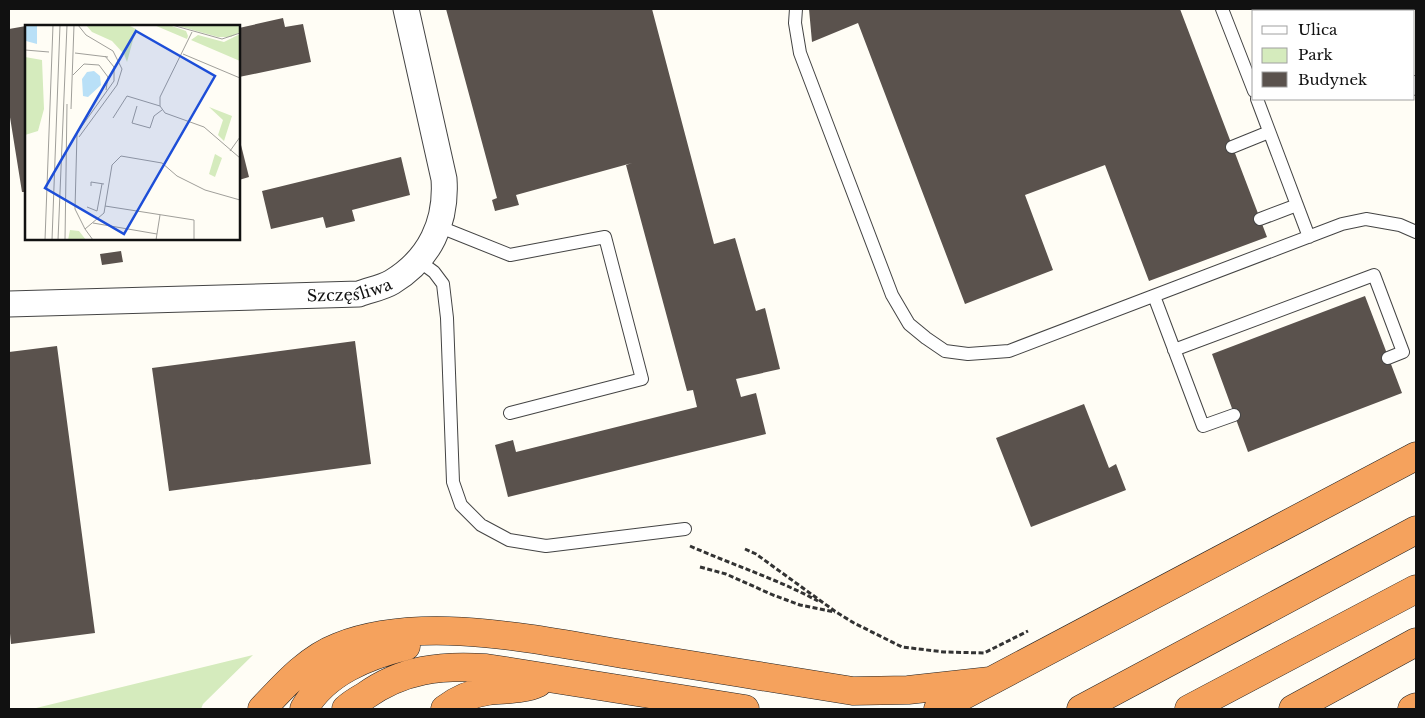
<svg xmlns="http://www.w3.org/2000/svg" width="1425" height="718" viewBox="0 0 1425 718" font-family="'Libre Baskerville',serif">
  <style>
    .green { fill: #d5ebbd }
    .building { fill: #5a524d }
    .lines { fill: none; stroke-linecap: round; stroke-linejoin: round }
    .lane-casing { stroke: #444; stroke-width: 14 }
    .street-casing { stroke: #444; stroke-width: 27 }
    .highway-casing { stroke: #222; stroke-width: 29 }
    .path { stroke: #333; stroke-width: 3; stroke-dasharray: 5 2.5; stroke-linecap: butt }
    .lane { stroke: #fff; stroke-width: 12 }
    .street { stroke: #fff; stroke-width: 25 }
    .highway { stroke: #f5a25d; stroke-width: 28 }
    .labels { text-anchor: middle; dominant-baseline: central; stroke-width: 5; stroke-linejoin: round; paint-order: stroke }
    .street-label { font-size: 16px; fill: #111; stroke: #fff }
    .inset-road { fill: none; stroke: #a09f9a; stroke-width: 1 }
    .view { fill: #1d4ed8; fill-opacity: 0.15; stroke: #1d4ed8; stroke-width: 2.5 }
    .inset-edge { fill: none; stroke: #111; stroke-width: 2.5 }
  </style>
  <rect width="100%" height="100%" fill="#fffdf5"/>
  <path class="green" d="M 253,655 L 203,704 L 201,709 L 32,709 Z"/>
  <path class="building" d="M 446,9 L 652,9 L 714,244 L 735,238 L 756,311 L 765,308 L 780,369 L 736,379 L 741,397 L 756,393 L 766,434 L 508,497 L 495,445 L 513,440 L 516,452 L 697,407 L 693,390 L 687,391 L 626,165 L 632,163 L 516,195 L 519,205 L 495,211 L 492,200 L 497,198 Z
    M 809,9 L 1180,9 L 1267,237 L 1149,281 L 1105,165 L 1025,195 L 1053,270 L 965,304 L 858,23 L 812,42 Z
    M 283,18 L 285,27 L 303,24 L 311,62 L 239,77 L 239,28 Z
    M 26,26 L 26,192 L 22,192 L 9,111 L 9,29 Z
    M 239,137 L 249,177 L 239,180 Z
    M 401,157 L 410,195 L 352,210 L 355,221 L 326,228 L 323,217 L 271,229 L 262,191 Z
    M 121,251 L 123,262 L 102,265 L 100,254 Z
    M 1365,296 L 1402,393 L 1248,452 L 1212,354 Z
    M 355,341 L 371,464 L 169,491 L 152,368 Z
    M 57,346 L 95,633 L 11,644 L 9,623 L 9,352 Z
    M 1084,404 L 1109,468 L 1116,464 L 1126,490 L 1031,527 L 996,438 Z"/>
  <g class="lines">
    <defs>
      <path id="lane" d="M 796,9 L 795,23 L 800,53 L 892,295 L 909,324 L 926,338 L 945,351 L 968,354 L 1009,351 L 1342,224 L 1366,219 L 1400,225 L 1416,232
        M 1222,9 L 1254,91
        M 1386,9 L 1387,11
        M 1414,82 L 1416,89
        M 1257,99 L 1309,237
        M 1232,147 L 1269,132
        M 1260,219 L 1297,205
        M 440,227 L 510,255 L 605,237 L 642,379 L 510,413
        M 419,261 L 434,272 L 443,284 L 447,318 L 453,482 L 461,505 L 481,525 L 509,540 L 546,546 L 685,529
        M 1154,296 L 1203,426 L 1234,415
        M 1174,350 L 1374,275 L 1403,352 L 1388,358"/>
      <g id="street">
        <path id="s1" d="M 9,304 L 359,294 C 369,290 382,288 392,282 C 430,259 447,222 444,179 L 406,9"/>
      </g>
      <path id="highway" d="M 262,709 C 284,686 307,659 338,647 C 422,613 541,641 629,655 C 704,667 778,679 853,691 L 908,690 L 990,681
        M 304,709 C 325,672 367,656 406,646
        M 346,709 C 351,704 358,700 365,696 C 403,669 441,665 486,668 L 745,709
        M 445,709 C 457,700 473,693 488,691 C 505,689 523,690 538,683
        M 938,709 L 1416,456
        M 1081,709 L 1416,530
        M 1189,709 L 1416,589
        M 1293,709 L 1416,642
        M 1412,709 L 1416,707"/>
    </defs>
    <use href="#lane" class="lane-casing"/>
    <use href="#street" class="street-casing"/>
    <use href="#highway" class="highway-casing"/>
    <path class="path" d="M 690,546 C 733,565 777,579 818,601
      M 745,549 L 756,554 L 836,612 L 854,623 L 902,647 L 944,652 L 984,653 L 1028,631
      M 700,567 L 726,574 L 773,595 L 800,605 L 835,612"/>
    <use href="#lane" class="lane"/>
    <use href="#street" class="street"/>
    <use href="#highway" class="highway"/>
  </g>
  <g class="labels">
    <g class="street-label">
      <text stroke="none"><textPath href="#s1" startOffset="341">Szczęśliwa</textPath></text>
    </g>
  </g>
  <g transform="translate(25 25)">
    <rect width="215" height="215" fill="#fffdf5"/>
    <path d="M 61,0 L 103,0 L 111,4 L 102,37 L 99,29 L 87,16 L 67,7 ZM 129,0 L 144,0 L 161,6 L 163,11 L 162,14 ZM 150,0 L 215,0 L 215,7 L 206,12 L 193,12 ZM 215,9 L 215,36 L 166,15 L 173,10 L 199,17 ZM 0,32 L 17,35 L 19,84 L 13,106 L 0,110 ZM 184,82 L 207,91 L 199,116 L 193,110 L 198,95 ZM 190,129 L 197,133 L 190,152 L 184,149 ZM 45,205 L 54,206 L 61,215 L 43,215 Z" fill="#d5ebbd"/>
    <path d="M 0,0 L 12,0 L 12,19 L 1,16 ZM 69,46 L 75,51 L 76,60 L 63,72 L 58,71 L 57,54 L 62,47 Z" fill="#b9e0f7"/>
    <path class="inset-road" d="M 53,0 L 61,10 L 88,26 L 97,44 L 92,60 L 54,112M 147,0 L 197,14 L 215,8M 167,7 L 135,72 L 135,81 L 140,88 L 179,102 L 215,133M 0,25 L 24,27M 50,28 L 83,32M 158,29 L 215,53M 48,50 L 59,39 L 74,40 L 83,52 L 81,65M 112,81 L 107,98 L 125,103 L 129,91 L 137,85M 46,84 L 49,0M 88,93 L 102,71 L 135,81M 205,126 L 215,112M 66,161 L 66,157 L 79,159M 80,181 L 169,195 L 169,215M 62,182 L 72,186 L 77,159M 68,198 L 132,209M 60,204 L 50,184 L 52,108 L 89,56 L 89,42 L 80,31M 20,215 L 28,0M 27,215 L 35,0M 33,215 L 42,0M 40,215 L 42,79M 68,215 L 60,204 L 79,188 L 87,140 L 96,131 L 137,138 L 152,151 L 180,165 L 215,175M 131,215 L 135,190"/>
    <path class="view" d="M 111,6 L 190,51 L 99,209 L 20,163 Z"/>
    <rect width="215" height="215" class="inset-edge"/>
  </g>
  <rect width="1425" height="718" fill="none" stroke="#111111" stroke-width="20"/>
  <rect x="1252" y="10" width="162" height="90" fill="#ffffff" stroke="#a0a0a0"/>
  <rect x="1262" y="26" width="25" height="8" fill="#ffffff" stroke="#a0a0a0"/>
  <text x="1298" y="35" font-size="15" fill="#111111">Ulica</text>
  <rect x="1262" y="48" width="25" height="15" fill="#d5ebbd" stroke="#a0a0a0"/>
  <text x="1298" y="60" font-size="15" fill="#111111">Park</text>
  <rect x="1262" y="72" width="25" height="15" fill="#5a524d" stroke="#a0a0a0"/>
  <text x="1298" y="85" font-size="15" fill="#111111">Budynek</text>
</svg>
